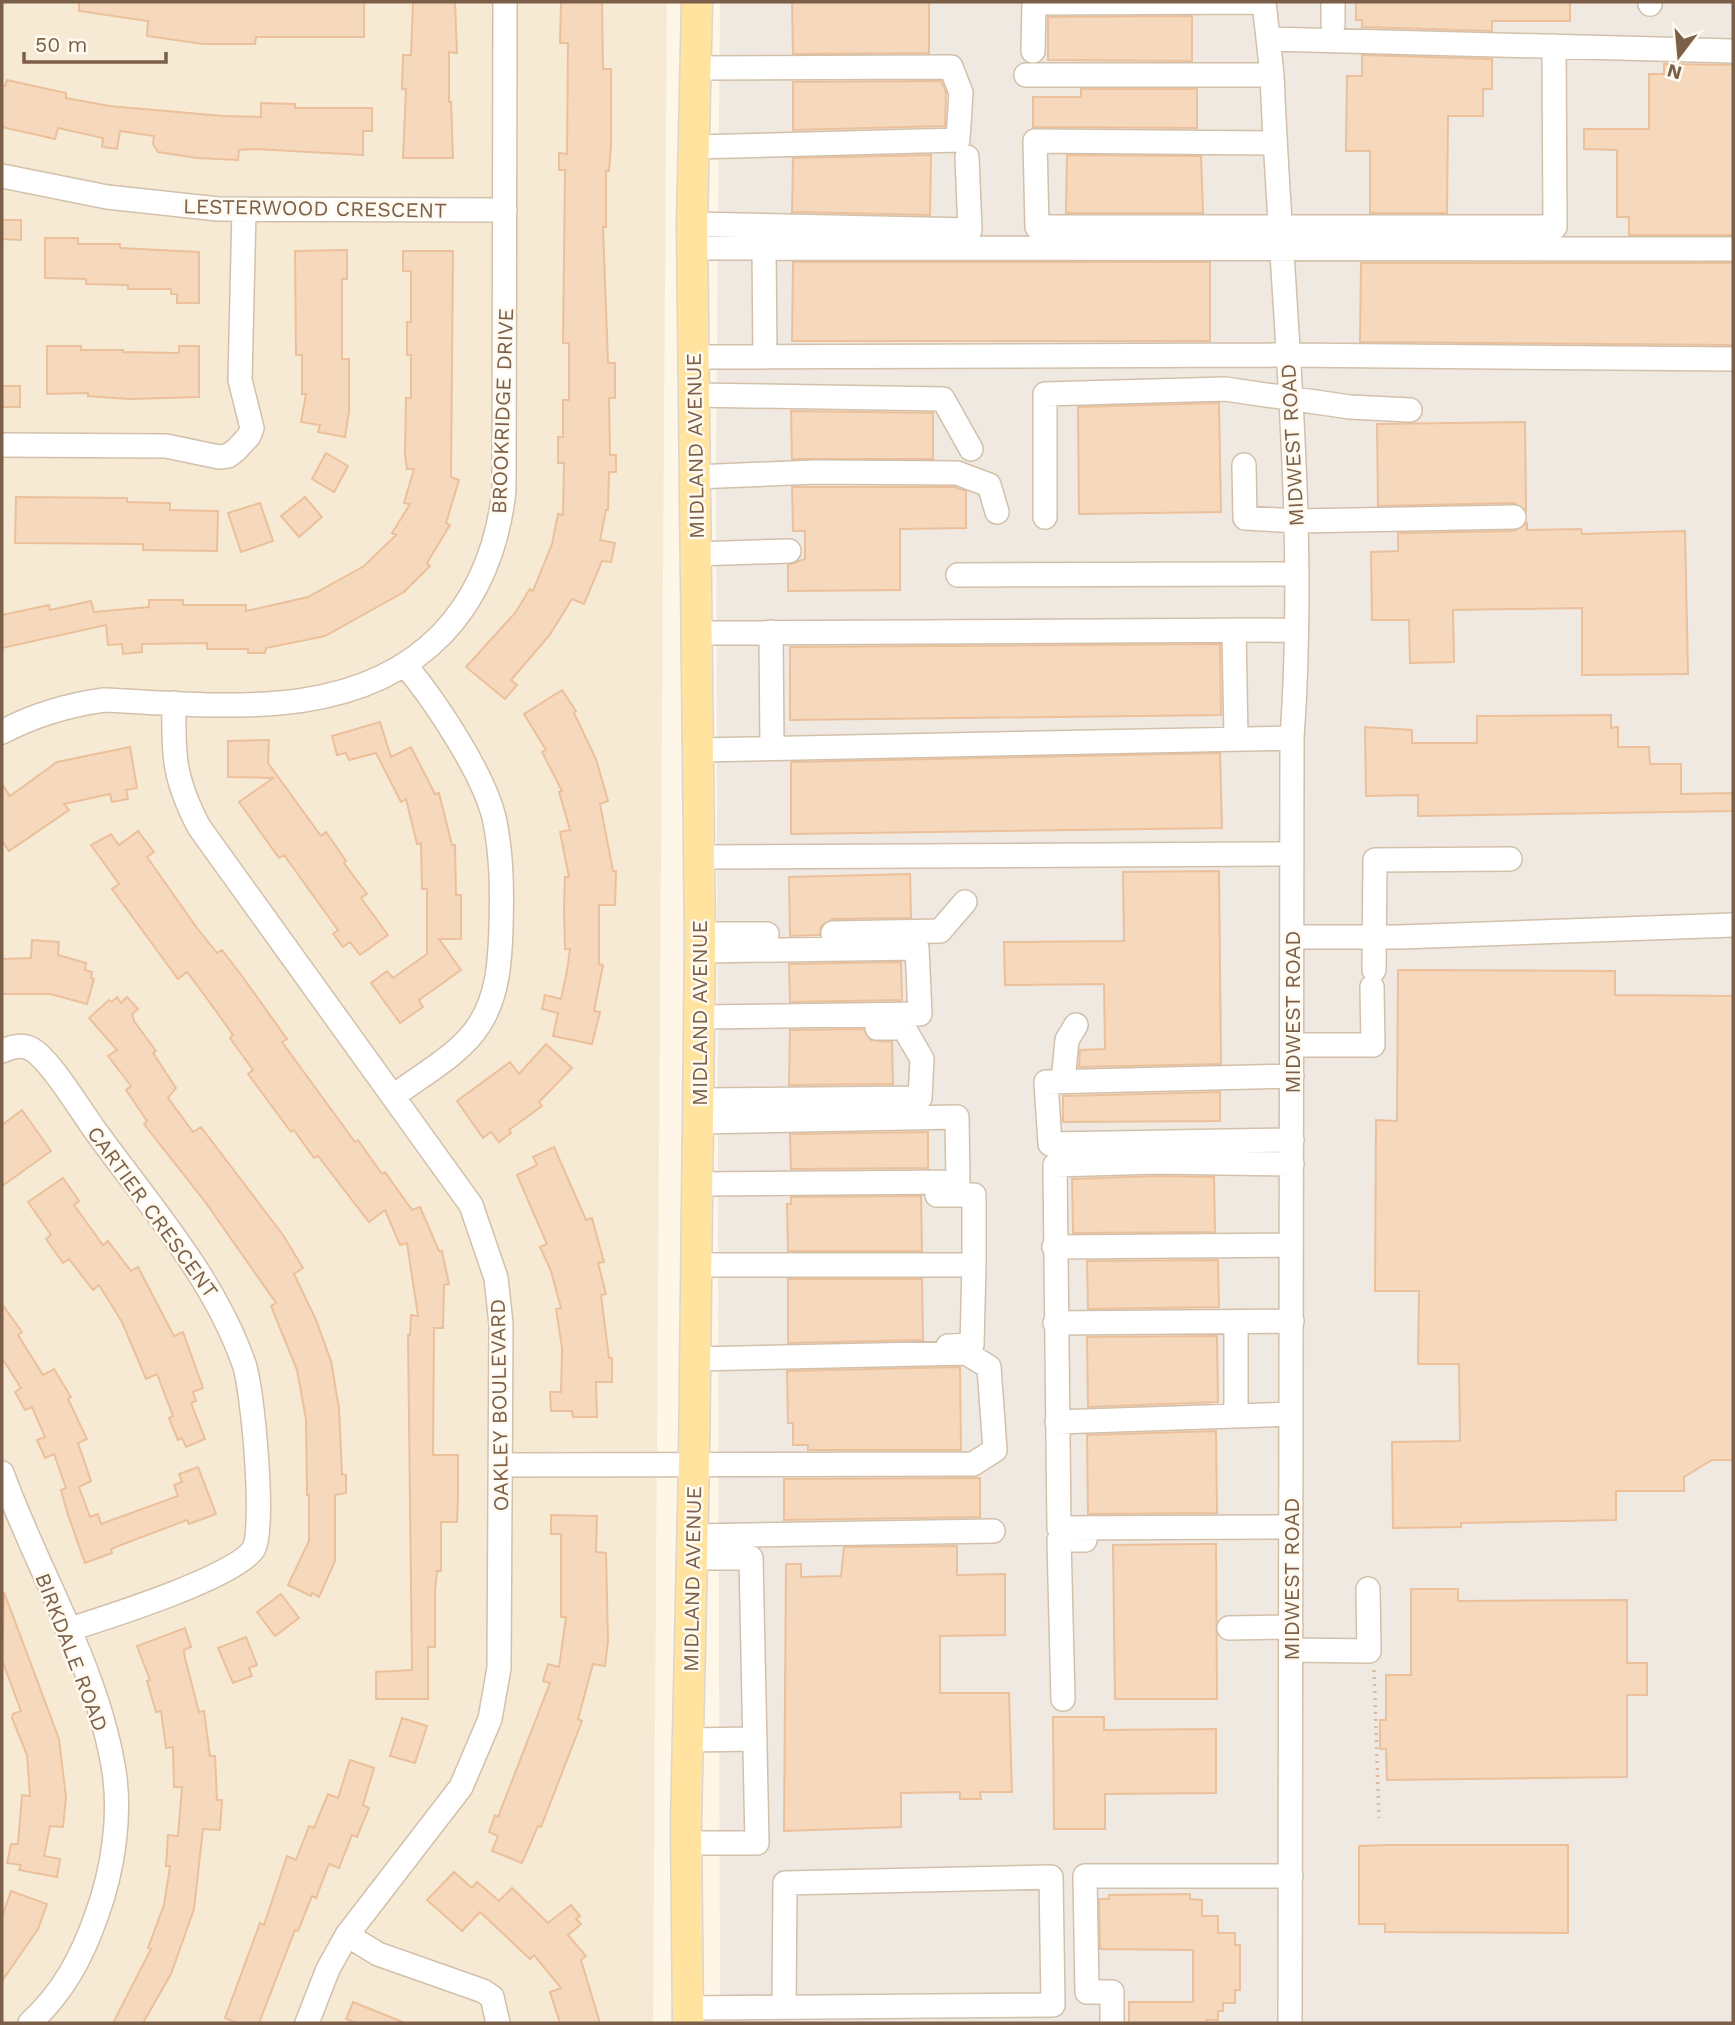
<svg xmlns="http://www.w3.org/2000/svg" width="1735" height="2025" viewBox="0 0 1735 2025" font-family="'Work Sans',sans-serif">
  <style>
    .residential { fill: #f7ead5 }
    .industrial { fill: #efe9e1 }
    .building { fill: #f6d8bc; stroke: #ebc09b; stroke-width: 2 }
    .lines { fill: none; stroke-linecap: round; stroke-linejoin: round }
    .minor-casing { stroke: #d2c0ab; stroke-width: 26 }
    .major-casing { stroke: #ddd5cf; stroke-width: 33 }
    .path { stroke: #dcbb9e; stroke-width: 3.5; stroke-dasharray: 2 5; stroke-linecap: butt }
    .minor { stroke: #fff; stroke-width: 23 }
    .major { stroke: #ffe39e; stroke-width: 30 }
    .labels { text-anchor: middle; dominant-baseline: central; stroke-width: 5; stroke-linejoin: round; paint-order: stroke }
    .street-label { font-size: 21px; fill: #7b5f48; stroke: #fffaf0 }
  </style>
  <rect width="100%" height="100%" fill="#fef7e7"/>
  <path class="residential" d="M 2,2 L 667,2 L 653,2023 L 2,2023 Z"/>
  <path class="industrial" d="M 720,2 L 1733,2 L 1733,2023 L 720,2023 L 716,465 Z"/>
  <path class="building" d="M 79,2 L 364,2 L 364,37 L 256,37 L 255,44 L 203,44 L 147,36 L 148,21 L 79,11 Z
    M 413,2 L 455,2 L 457,53 L 449,52 L 449,102 L 451,102 L 453,158 L 403,158 L 406,89 L 402,89 L 403,55 L 411,55 Z
    M 561,2 L 602,2 L 603,69 L 611,69 L 611,145 L 609,171 L 606,171 L 606,227 L 603,227 L 608,363 L 615,363 L 615,398 L 609,398 L 610,455 L 616,455 L 616,472 L 609,472 L 608,510 L 606,510 L 600,540 L 615,543 L 611,562 L 602,561 L 584,604 L 572,599 L 549,636 L 511,680 L 517,685 L 505,699 L 466,667 L 515,613 L 530,589 L 533,591 L 552,544 L 558,514 L 563,515 L 564,463 L 558,463 L 558,437 L 563,437 L 563,400 L 569,400 L 569,343 L 563,343 L 565,170 L 559,170 L 559,153 L 567,154 L 568,43 L 560,43 Z
    M 792,2 L 929,2 L 929,53 L 793,54 Z
    M 1356,2 L 1570,2 L 1570,21 L 1492,21 L 1492,31 L 1362,27 L 1362,20 L 1356,20 Z
    M 1192,16 L 1192,61 L 1048,60 L 1048,17 Z
    M 1362,55 L 1492,59 L 1492,89 L 1483,89 L 1483,116 L 1448,116 L 1447,213 L 1370,213 L 1370,151 L 1346,151 L 1347,76 L 1362,76 Z
    M 1664,64 L 1733,65 L 1733,235 L 1629,235 L 1629,217 L 1617,217 L 1617,150 L 1584,149 L 1584,129 L 1649,129 L 1649,74 L 1664,74 Z
    M 7,80 L 66,93 L 66,98 L 109,106 L 223,116 L 261,117 L 261,103 L 295,104 L 295,108 L 372,108 L 372,131 L 363,131 L 363,155 L 255,149 L 239,150 L 238,160 L 197,158 L 158,152 L 153,144 L 154,136 L 120,131 L 117,149 L 102,147 L 103,138 L 58,128 L 55,139 L 2,127 L 2,86 L 5,86 Z
    M 941,81 L 946,92 L 945,126 L 793,130 L 793,82 Z
    M 1081,89 L 1197,89 L 1197,128 L 1033,127 L 1033,97 L 1081,97 Z
    M 931,155 L 930,215 L 792,212 L 793,158 Z
    M 1067,155 L 1201,156 L 1203,213 L 1066,213 Z
    M 2,220 L 21,220 L 21,240 L 2,239 Z
    M 45,238 L 78,238 L 78,244 L 120,244 L 120,248 L 199,252 L 199,303 L 177,303 L 177,294 L 171,294 L 171,289 L 128,289 L 128,285 L 86,284 L 86,279 L 45,278 Z
    M 347,250 L 347,279 L 342,279 L 342,359 L 349,359 L 349,412 L 345,437 L 318,432 L 320,425 L 301,422 L 306,394 L 302,394 L 302,355 L 296,355 L 295,251 Z
    M 403,251 L 453,251 L 451,477 L 459,480 L 446,523 L 450,525 L 427,563 L 430,566 L 404,592 L 325,636 L 266,648 L 265,653 L 248,653 L 248,649 L 207,649 L 207,643 L 142,644 L 142,652 L 123,654 L 122,644 L 108,645 L 106,625 L 2,648 L 2,615 L 49,605 L 50,610 L 91,601 L 94,612 L 149,607 L 149,600 L 183,600 L 183,605 L 246,605 L 246,611 L 308,597 L 364,566 L 396,535 L 392,533 L 410,504 L 404,503 L 414,469 L 407,469 L 405,455 L 406,398 L 411,398 L 411,355 L 407,355 L 407,322 L 411,322 L 411,271 L 403,271 Z
    M 793,262 L 1210,262 L 1210,341 L 792,341 Z
    M 1361,263 L 1733,263 L 1733,345 L 1360,342 Z
    M 47,346 L 81,346 L 81,350 L 123,350 L 123,352 L 179,353 L 179,346 L 199,346 L 199,397 L 129,399 L 88,396 L 88,393 L 47,394 Z
    M 2,386 L 20,386 L 20,407 L 2,407 Z
    M 1219,403 L 1221,512 L 1079,514 L 1078,407 Z
    M 791,411 L 933,413 L 933,459 L 792,459 Z
    M 1525,422 L 1526,511 L 1514,503 L 1378,506 L 1377,424 Z
    M 326,453 L 348,466 L 334,492 L 312,479 Z
    M 792,487 L 954,487 L 966,491 L 966,528 L 900,529 L 900,590 L 788,591 L 788,565 L 805,559 L 805,531 L 793,531 Z
    M 16,497 L 127,498 L 127,502 L 170,503 L 170,510 L 218,511 L 217,551 L 143,550 L 143,544 L 15,543 Z
    M 305,497 L 322,517 L 299,537 L 281,516 Z
    M 260,503 L 273,541 L 241,552 L 228,513 Z
    M 1527,523 L 1527,530 L 1581,529 L 1582,534 L 1685,531 L 1688,674 L 1582,675 L 1582,608 L 1453,610 L 1454,662 L 1410,663 L 1409,620 L 1372,620 L 1371,552 L 1398,551 L 1398,533 L 1514,531 Z
    M 1220,644 L 1221,715 L 790,720 L 790,647 Z
    M 562,690 L 576,711 L 574,713 L 596,759 L 608,801 L 600,804 L 613,871 L 616,871 L 615,905 L 599,905 L 599,964 L 603,965 L 594,1011 L 600,1012 L 592,1044 L 553,1036 L 558,1013 L 542,1009 L 545,995 L 561,999 L 567,971 L 570,949 L 565,949 L 564,909 L 565,877 L 569,877 L 560,832 L 570,830 L 559,792 L 562,791 L 542,752 L 546,750 L 524,714 Z
    M 1611,715 L 1611,728 L 1618,727 L 1618,747 L 1649,747 L 1650,764 L 1681,764 L 1681,794 L 1733,793 L 1733,811 L 1418,816 L 1418,795 L 1366,796 L 1365,727 L 1412,730 L 1412,743 L 1477,743 L 1477,716 Z
    M 380,722 L 391,757 L 411,747 L 435,794 L 439,793 L 452,845 L 455,845 L 456,895 L 461,895 L 461,939 L 439,939 L 461,970 L 419,1000 L 423,1007 L 400,1023 L 371,983 L 387,971 L 393,978 L 427,954 L 427,889 L 422,889 L 421,843 L 417,844 L 406,799 L 401,802 L 376,753 L 349,760 L 346,753 L 337,755 L 332,736 Z
    M 269,740 L 268,763 L 321,836 L 326,832 L 346,861 L 344,863 L 367,894 L 361,898 L 388,935 L 360,955 L 350,942 L 343,947 L 333,934 L 338,930 L 284,855 L 279,858 L 239,802 L 273,778 L 228,777 L 228,741 Z
    M 130,747 L 137,788 L 126,790 L 128,799 L 112,802 L 110,794 L 64,804 L 69,810 L 9,851 L 2,841 L 2,784 L 10,796 L 57,762 Z
    M 1220,753 L 1222,828 L 791,834 L 791,762 Z
    M 138,831 L 154,852 L 147,857 L 197,928 L 217,953 L 222,950 L 242,976 L 287,1039 L 282,1042 L 355,1142 L 358,1140 L 382,1174 L 385,1172 L 412,1210 L 420,1207 L 439,1251 L 442,1251 L 449,1284 L 444,1285 L 443,1328 L 434,1328 L 433,1455 L 458,1455 L 458,1496 L 457,1522 L 441,1522 L 441,1571 L 437,1571 L 435,1590 L 435,1647 L 428,1647 L 428,1699 L 376,1699 L 376,1672 L 412,1670 L 408,1335 L 410,1335 L 411,1315 L 418,1316 L 407,1243 L 400,1245 L 385,1210 L 369,1222 L 318,1156 L 314,1158 L 294,1130 L 291,1132 L 248,1074 L 253,1070 L 230,1038 L 233,1035 L 208,1000 L 187,972 L 178,979 L 112,889 L 119,884 L 91,845 L 111,834 L 119,845 Z
    M 1219,871 L 1221,1064 L 1079,1067 L 1080,1050 L 1105,1049 L 1104,984 L 1005,985 L 1004,942 L 1124,941 L 1123,872 Z
    M 910,874 L 911,918 L 833,919 L 821,926 L 820,935 L 790,936 L 789,877 Z
    M 32,940 L 59,942 L 58,955 L 86,963 L 85,970 L 92,972 L 91,978 L 94,979 L 87,1004 L 50,994 L 2,994 L 2,959 L 31,958 Z
    M 901,962 L 902,1000 L 790,1002 L 789,964 Z
    M 1398,970 L 1615,971 L 1615,995 L 1733,996 L 1733,1460 L 1712,1460 L 1684,1477 L 1684,1491 L 1616,1491 L 1616,1520 L 1461,1523 L 1461,1527 L 1393,1528 L 1392,1442 L 1460,1441 L 1459,1364 L 1418,1364 L 1419,1291 L 1375,1291 L 1376,1120 L 1397,1121 Z
    M 117,997 L 121,1003 L 127,997 L 138,1009 L 132,1014 L 134,1021 L 156,1051 L 153,1053 L 176,1088 L 168,1098 L 193,1132 L 201,1127 L 283,1235 L 303,1268 L 294,1274 L 316,1320 L 331,1361 L 339,1408 L 342,1474 L 346,1475 L 346,1493 L 335,1495 L 335,1561 L 319,1597 L 312,1593 L 311,1596 L 288,1585 L 309,1541 L 309,1495 L 307,1495 L 306,1419 L 297,1370 L 271,1306 L 276,1303 L 206,1203 L 144,1124 L 147,1121 L 126,1090 L 131,1086 L 108,1056 L 117,1050 L 89,1018 L 109,1000 L 112,1002 Z
    M 863,1029 L 871,1040 L 892,1042 L 893,1084 L 789,1085 L 790,1030 Z
    M 546,1044 L 572,1068 L 539,1102 L 542,1106 L 509,1130 L 511,1133 L 499,1142 L 491,1132 L 483,1138 L 457,1101 L 510,1062 L 519,1074 Z
    M 1220,1092 L 1220,1121 L 1063,1122 L 1063,1096 Z
    M 22,1110 L 51,1151 L 2,1186 L 2,1125 Z
    M 928,1132 L 928,1168 L 791,1169 L 790,1134 Z
    M 554,1147 L 586,1220 L 592,1218 L 604,1262 L 598,1263 L 606,1294 L 601,1295 L 609,1358 L 612,1358 L 612,1382 L 596,1382 L 597,1417 L 573,1417 L 572,1411 L 551,1411 L 550,1392 L 561,1392 L 562,1348 L 556,1309 L 561,1308 L 551,1271 L 540,1247 L 547,1244 L 517,1175 L 537,1165 L 533,1157 Z
    M 1157,1176 L 1214,1177 L 1215,1232 L 1073,1233 L 1072,1179 Z
    M 63,1178 L 79,1201 L 74,1205 L 103,1245 L 108,1241 L 131,1271 L 138,1267 L 174,1336 L 183,1332 L 203,1388 L 193,1392 L 196,1401 L 191,1403 L 205,1439 L 186,1447 L 182,1438 L 178,1440 L 169,1418 L 173,1416 L 157,1374 L 146,1379 L 122,1322 L 99,1285 L 93,1290 L 69,1259 L 63,1263 L 46,1239 L 51,1235 L 28,1202 Z
    M 921,1196 L 922,1251 L 788,1251 L 787,1204 L 791,1204 L 791,1197 Z
    M 1218,1260 L 1219,1307 L 1088,1309 L 1087,1261 Z
    M 788,1279 L 922,1279 L 923,1340 L 788,1343 Z
    M 2,1304 L 22,1332 L 18,1335 L 43,1375 L 54,1369 L 71,1397 L 68,1399 L 87,1439 L 78,1443 L 91,1481 L 79,1487 L 90,1517 L 98,1514 L 101,1524 L 178,1496 L 174,1485 L 182,1482 L 179,1474 L 198,1467 L 216,1514 L 189,1524 L 187,1520 L 126,1543 L 111,1549 L 112,1553 L 85,1563 L 68,1515 L 61,1490 L 66,1488 L 54,1454 L 45,1458 L 37,1440 L 45,1437 L 32,1407 L 25,1410 L 15,1392 L 21,1388 L 2,1358 Z
    M 1217,1336 L 1218,1402 L 1088,1407 L 1087,1337 Z
    M 960,1367 L 961,1450 L 808,1450 L 808,1445 L 793,1445 L 793,1423 L 788,1423 L 787,1371 Z
    M 1216,1431 L 1217,1513 L 1088,1514 L 1087,1435 Z
    M 980,1478 L 980,1517 L 784,1520 L 784,1479 Z
    M 551,1515 L 597,1516 L 596,1552 L 606,1553 L 608,1641 L 605,1666 L 593,1664 L 578,1719 L 582,1721 L 541,1827 L 538,1826 L 522,1863 L 492,1851 L 498,1836 L 489,1832 L 495,1815 L 498,1817 L 550,1683 L 543,1681 L 548,1664 L 559,1667 L 566,1617 L 561,1617 L 561,1534 L 551,1534 Z
    M 1200,1544 L 1216,1544 L 1217,1699 L 1115,1699 L 1113,1545 Z
    M 957,1546 L 957,1575 L 1005,1574 L 1005,1635 L 940,1636 L 940,1693 L 1009,1693 L 1012,1792 L 980,1792 L 981,1799 L 960,1799 L 960,1792 L 901,1793 L 901,1827 L 784,1831 L 786,1564 L 801,1564 L 801,1577 L 841,1576 L 844,1547 Z
    M 1411,1589 L 1458,1589 L 1458,1601 L 1627,1600 L 1627,1663 L 1647,1663 L 1647,1695 L 1627,1695 L 1627,1777 L 1387,1780 L 1386,1749 L 1380,1749 L 1380,1720 L 1386,1720 L 1386,1675 L 1411,1675 Z
    M 4,1592 L 59,1739 L 66,1797 L 63,1827 L 50,1826 L 44,1856 L 60,1859 L 57,1877 L 19,1870 L 21,1865 L 7,1863 L 11,1844 L 18,1844 L 22,1795 L 30,1796 L 27,1755 L 12,1718 L 13,1714 L 21,1711 L 2,1660 Z
    M 281,1594 L 299,1618 L 275,1636 L 257,1612 Z
    M 185,1628 L 191,1647 L 184,1650 L 185,1658 L 199,1712 L 204,1711 L 210,1756 L 215,1756 L 217,1800 L 222,1800 L 220,1830 L 203,1829 L 194,1909 L 171,1974 L 143,2023 L 113,2023 L 151,1949 L 148,1948 L 164,1905 L 170,1866 L 166,1866 L 168,1835 L 178,1836 L 182,1787 L 174,1787 L 173,1747 L 166,1748 L 161,1711 L 156,1712 L 147,1681 L 150,1680 L 137,1646 Z
    M 246,1637 L 257,1665 L 249,1668 L 252,1676 L 233,1683 L 218,1648 Z
    M 1053,1717 L 1104,1717 L 1104,1730 L 1216,1729 L 1216,1793 L 1105,1794 L 1105,1829 L 1054,1829 Z
    M 402,1718 L 427,1726 L 415,1763 L 390,1756 Z
    M 350,1760 L 374,1768 L 363,1805 L 369,1808 L 357,1837 L 352,1835 L 339,1868 L 329,1864 L 316,1898 L 312,1896 L 298,1931 L 295,1930 L 259,2023 L 237,2023 L 225,2018 L 260,1923 L 264,1925 L 287,1856 L 296,1860 L 309,1826 L 314,1828 L 328,1794 L 338,1798 Z
    M 1386,1845 L 1568,1845 L 1568,1933 L 1385,1932 L 1385,1924 L 1359,1924 L 1359,1846 Z
    M 454,1872 L 472,1888 L 477,1882 L 499,1901 L 512,1888 L 548,1923 L 571,1905 L 580,1916 L 576,1919 L 581,1924 L 568,1935 L 586,1956 L 581,1960 L 600,2023 L 560,2023 L 550,1992 L 561,1988 L 534,1955 L 530,1959 L 480,1912 L 462,1931 L 427,1900 Z
    M 11,1891 L 47,1904 L 38,1929 L 2,1981 L 2,1917 Z
    M 1190,1894 L 1190,1899 L 1202,1900 L 1202,1916 L 1218,1916 L 1218,1933 L 1235,1933 L 1235,1945 L 1240,1945 L 1240,1990 L 1235,1990 L 1235,2003 L 1223,2003 L 1223,2011 L 1218,2011 L 1218,2020 L 1206,2020 L 1206,2023 L 1129,2023 L 1129,2002 L 1193,2002 L 1193,1950 L 1100,1949 L 1099,1899 L 1109,1899 L 1109,1895 Z
    M 353,2002 L 405,2023 L 356,2023 L 346,2019 Z"/>
  <g class="lines">
    <defs>
      <path id="minor" d="M 1264,2 L 1272,75 C 1281,296 1308,517 1292,738 L 1290,2023
        M 1333,2 L 1333,25
        M 1650,2 L 1650,4
        M 1268,39 L 1733,51
        M 1033,51 L 1034,3 L 1263,2
        M 1026,75 L 1272,75
        M 1274,143 L 1035,141 L 1037,227 L 1555,227 L 1554,46
        M 694,147 L 958,140 L 961,93 L 951,67 L 696,68
        M 2,176 L 107,197 L 218,209 L 505,210
        M 692,224 L 970,230 L 967,157
        M 692,248 L 1733,249
        M 764,248 L 765,357
        M 694,357 L 1287,355 L 1733,359
        M 694,395 L 943,399 L 971,449
        M 2,445 L 166,446 L 219,457 L 228,456 L 236,450 L 249,436 L 252,428 L 240,380 L 244,210
        M 1244,465 L 1245,518 L 1298,521 L 1514,517
        M 695,477 L 815,472 L 957,473 L 989,485 L 997,512
        M 1045,517 L 1045,394 L 1225,389 L 1350,407 L 1410,410
        M 696,554 L 789,551
        M 958,575 L 1297,574
        M 1234,630 L 1236,739
        M 771,632 L 772,748
        M 697,633 L 1296,630
        M 174,703 C 173,757 174,779 199,827 L 471,1205 L 496,1278 L 501,1324 L 499,1668 L 490,1719 L 461,1787 L 347,1935 L 328,1969 L 307,2023
        M 2,732 C 34,715 68,705 104,700 C 218,705 355,724 442,634 C 480,594 498,544 504,491 L 505,2
        M 698,750 L 1292,738
        M 699,857 L 1292,854
        M 833,933 L 940,931 L 965,902
        M 700,934 L 767,934
        M 1292,937 L 1400,937 L 1733,925
        M 1374,970 L 1375,860 L 1510,859
        M 700,1017 L 920,1014 L 917,948 L 700,951
        M 1292,1045 L 1373,1045 L 1372,987
        M 2,1051 C 14,1046 25,1043 36,1052 C 56,1069 81,1111 97,1133 C 150,1206 214,1278 244,1364 C 253,1390 265,1526 254,1548 C 240,1576 102,1619 67,1630
        M 1292,1076 L 1046,1082 L 1050,1144 L 1292,1140
        M 1063,1081 L 1067,1040 L 1076,1025
        M 394,1096 C 421,1075 461,1054 479,1025 C 498,996 500,961 501,928 C 502,892 502,858 495,822 C 486,777 436,702 406,666
        M 699,1100 L 920,1098 L 922,1059 L 904,1028 L 877,1028
        M 698,1184 L 958,1182 L 957,1117 L 698,1122
        M 937,1195 L 974,1195 L 974,1265
        M 1054,1247 L 1291,1245
        M 697,1265 L 974,1265 L 972,1345 L 948,1346
        M 1236,1322 L 1236,1416
        M 1055,1323 L 1292,1321
        M 1057,1422 L 1291,1414
        M 503,1465 L 973,1464 L 995,1450 L 989,1367 L 966,1353 L 694,1359
        M 2,1473 C 37,1570 95,1663 113,1765 C 122,1814 113,1871 96,1917 C 81,1959 63,1992 30,2023
        M 1291,1527 L 1059,1528 L 1055,1165 L 1157,1162 L 1292,1164
        M 693,1536 L 993,1531
        M 1229,1628 L 1291,1627
        M 1291,1650 L 1369,1651 L 1368,1589
        M 1063,1699 L 1059,1540 L 1085,1540
        M 688,1740 L 755,1739
        M 686,1843 L 757,1843 L 751,1558 L 692,1558
        M 347,1935 L 378,1954 L 483,1991 L 492,1997 L 498,2023
        M 688,2008 L 1053,2005 L 1051,1877 L 785,1883 L 784,2007
        M 1112,2023 L 1112,1992 L 1087,1992 L 1085,1876 L 1291,1876"/>
      <path id="major" d="M 688,2023 L 686,1823 L 694,1464 L 700,942 L 692,224 L 697,2"/>
    </defs>
    <use href="#minor" class="minor-casing"/>
    <use href="#major" class="major-casing"/>
    <path class="path" d="M 1374,1670 L 1379,1818"/>
    <use href="#minor" class="minor"/>
    <use href="#major" class="major"/>
  </g>
  <g class="labels">
    <g class="street-label">
      <text transform="translate(315 208) rotate(1)">LESTERWOOD CRESCENT</text>
      <text transform="translate(502 411) rotate(-88)">BROOKRIDGE DRIVE</text>
      <text transform="translate(1292 445) rotate(-93)">MIDWEST ROAD</text>
      <text transform="translate(695 446) rotate(-91)">MIDLAND AVENUE</text>
      <text transform="translate(1292 1012) rotate(-90)">MIDWEST ROAD</text>
      <text transform="translate(699 1013) rotate(-90)">MIDLAND AVENUE</text>
      <text transform="translate(153 1212) rotate(54)">CARTIER CRESCENT</text>
      <text transform="translate(499 1405) rotate(-91)">OAKLEY BOULEVARD</text>
      <text transform="translate(692 1579) rotate(-89)">MIDLAND AVENUE</text>
      <text transform="translate(1291 1579) rotate(-90)">MIDWEST ROAD</text>
      <text transform="translate(72 1652) rotate(69)">BIRKDALE ROAD</text>
    </g>
  </g>
  <rect width="1735" height="2025" fill="none" stroke="#7b5f48" stroke-width="7"/>
  <g transform="translate(1679 56) rotate(196)" stroke="#fffaf0" stroke-width="5" paint-order="stroke">
  <path d="M0-5L12 26L0 18L-12 26Z" fill="#7b5f48"/>
  <text y="-10" font-size="19" font-weight="bold" text-anchor="middle" fill="#7b5f48">N</text>
  </g>
  <path d="M24 52v10h142v-10" fill="none" stroke="#7b5f48" stroke-width="3.5"/>
  <text x="35" y="52" font-size="21" fill="#7b5f48" stroke="#fffaf0" stroke-width="5" paint-order="stroke">50 m</text>
</svg>
